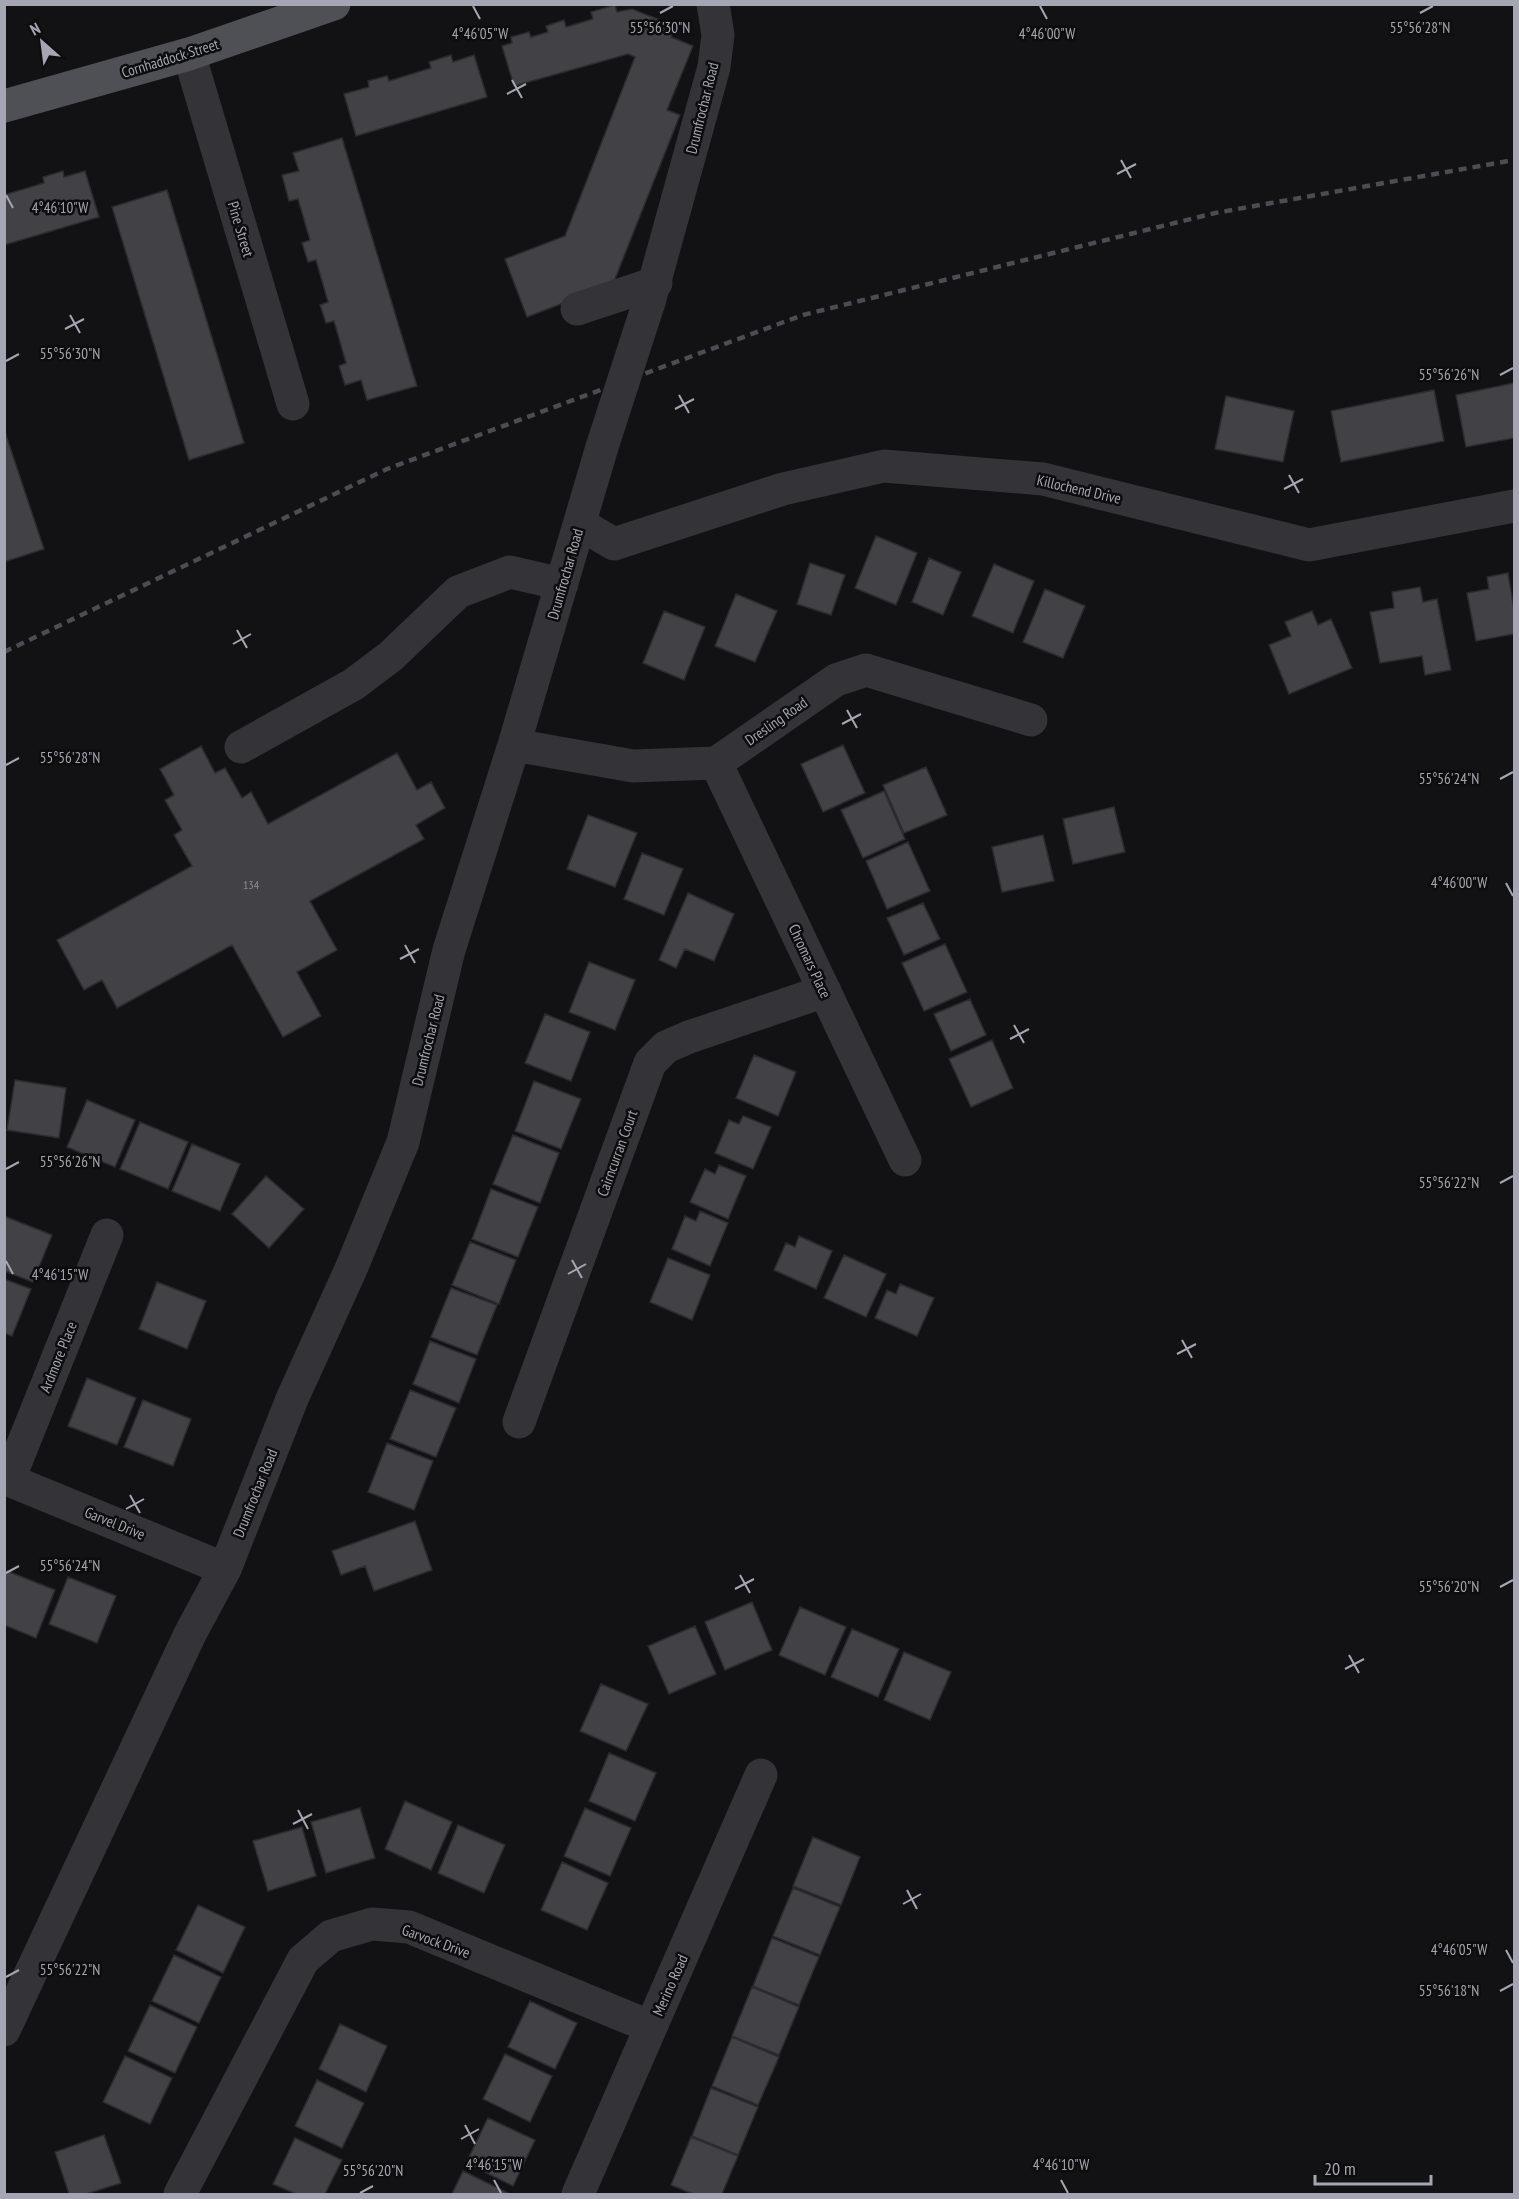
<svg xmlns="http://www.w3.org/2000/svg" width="1519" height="2199" viewBox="0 0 1519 2199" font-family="'PT Sans Narrow',sans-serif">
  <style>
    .building { fill: #414146; stroke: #2c2c2f; stroke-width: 1.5 }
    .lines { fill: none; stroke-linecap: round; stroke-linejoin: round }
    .minor { stroke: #333338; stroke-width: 33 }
    .major { stroke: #4f4f56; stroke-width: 33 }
    .rail { stroke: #4c4c53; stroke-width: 4.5; stroke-dasharray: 8 6; stroke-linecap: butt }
    .minor-bridge { stroke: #333338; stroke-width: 33 }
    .ticks { fill: none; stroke: #a4a6b3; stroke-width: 2 }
    .labels { text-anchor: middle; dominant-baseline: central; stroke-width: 5; stroke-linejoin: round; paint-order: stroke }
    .number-label { font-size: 12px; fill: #8b8d98 }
    .street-label { font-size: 15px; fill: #a4a6b3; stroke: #0d0d0e }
    .ticks-label { font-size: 15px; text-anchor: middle; fill: #a4a6b3; stroke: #0d0d0e; stroke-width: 5; stroke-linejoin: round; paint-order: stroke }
  </style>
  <rect width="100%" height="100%" fill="#121113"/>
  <path class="building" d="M 615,5 L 617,12 L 632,9 L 675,26 L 671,37 L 693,46 L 667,110 L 680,115 L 613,284 L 527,317 L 505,259 L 565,236 L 635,57 L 628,54 L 514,86 L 502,46 L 512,43 L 511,37 L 529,32 L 531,37 L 548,32 L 546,26 L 564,20 L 566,27 L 593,19 L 591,12 Z
    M 451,55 L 453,62 L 474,55 L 487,97 L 356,136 L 344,94 L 369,87 L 368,81 L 387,76 L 389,81 L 431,68 L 429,62 Z
    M 342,138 L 417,386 L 367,400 L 361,380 L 345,385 L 339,366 L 346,363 L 334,321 L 326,323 L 320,305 L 328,302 L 316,260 L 308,262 L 302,243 L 310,240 L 298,199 L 289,201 L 282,175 L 299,171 L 293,153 Z
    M 63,171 L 64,177 L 85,171 L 99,217 L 4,245 L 4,195 L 44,183 L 43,177 Z
    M 167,190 L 244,443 L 189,460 L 112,207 Z
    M 1514,383 L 1514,438 L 1466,447 L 1456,395 Z
    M 1434,390 L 1444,441 L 1341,462 L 1331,411 Z
    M 1226,396 L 1294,411 L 1283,462 L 1215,449 Z
    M 4,429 L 44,549 L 4,562 Z
    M 876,536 L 917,553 L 896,605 L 855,588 Z
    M 929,558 L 961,572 L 943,615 L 912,602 Z
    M 810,563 L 845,575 L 831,615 L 797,604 Z
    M 994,564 L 1034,581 L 1013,633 L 972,616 Z
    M 1508,573 L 1514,610 L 1514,634 L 1476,641 L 1467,593 L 1489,589 L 1487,577 Z
    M 1420,587 L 1423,602 L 1437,599 L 1451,670 L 1425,675 L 1422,656 L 1380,663 L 1370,612 L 1394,608 L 1392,592 Z
    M 1045,589 L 1085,606 L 1063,658 L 1023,642 Z
    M 736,594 L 777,611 L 755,662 L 715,646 Z
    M 664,611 L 705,627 L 684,680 L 643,663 Z
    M 1312,611 L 1318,625 L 1331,619 L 1352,668 L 1289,694 L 1269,645 L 1291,636 L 1285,622 Z
    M 843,745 L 865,793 L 823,812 L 801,764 Z
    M 201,746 L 215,773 L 225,768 L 242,798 L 251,792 L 268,824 L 397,753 L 417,790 L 431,782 L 445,808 L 416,825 L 424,839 L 310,901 L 337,950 L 297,972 L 321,1016 L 283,1037 L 232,945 L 117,1008 L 102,980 L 84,990 L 57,940 L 192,866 L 174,835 L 182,830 L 165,800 L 174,795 L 160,769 Z
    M 926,767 L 947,815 L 904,833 L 883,785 Z
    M 884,791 L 905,839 L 863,858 L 841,810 Z
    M 1114,807 L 1125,852 L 1073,864 L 1063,819 Z
    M 588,815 L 637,833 L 615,887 L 567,869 Z
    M 1043,835 L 1054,881 L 1002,892 L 992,847 Z
    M 908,842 L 930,891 L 887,909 L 866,861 Z
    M 642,853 L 683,869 L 664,915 L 624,899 Z
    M 688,893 L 734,914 L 714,961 L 685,949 L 676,968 L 659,960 Z
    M 923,903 L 940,939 L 904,955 L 887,918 Z
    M 945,944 L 967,992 L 924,1011 L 902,963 Z
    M 589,962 L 635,980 L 615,1030 L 569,1012 Z
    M 970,999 L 986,1035 L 951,1051 L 934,1014 Z
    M 545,1014 L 590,1032 L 571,1081 L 525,1063 Z
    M 992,1040 L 1013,1088 L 971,1107 L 949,1059 Z
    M 754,1055 L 796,1072 L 778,1116 L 736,1098 Z
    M 15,1080 L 66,1088 L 59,1138 L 7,1130 Z
    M 534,1081 L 581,1099 L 561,1149 L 515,1131 Z
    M 87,1100 L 135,1120 L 115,1167 L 67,1147 Z
    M 743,1116 L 771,1127 L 753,1169 L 715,1153 L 729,1120 L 739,1124 Z
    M 140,1122 L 188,1142 L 168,1189 L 120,1169 Z
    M 513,1135 L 559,1153 L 540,1203 L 493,1184 Z
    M 192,1144 L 240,1164 L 220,1211 L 172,1191 Z
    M 719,1165 L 746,1176 L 728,1219 L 690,1202 L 705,1169 L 715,1174 Z
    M 266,1176 L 304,1209 L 269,1248 L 232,1214 Z
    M 491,1189 L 538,1207 L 518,1257 L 472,1239 Z
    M 700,1211 L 728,1223 L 710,1266 L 672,1249 L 685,1216 L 696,1221 Z
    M 4,1216 L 52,1235 L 33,1282 L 4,1271 Z
    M 799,1236 L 832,1251 L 816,1289 L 774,1270 L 786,1243 L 795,1247 Z
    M 470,1242 L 516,1260 L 499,1304 L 452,1285 Z
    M 844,1255 L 886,1274 L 866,1317 L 824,1298 Z
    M 668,1258 L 710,1275 L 692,1320 L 650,1302 Z
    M 4,1279 L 31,1289 L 12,1336 L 4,1333 Z
    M 157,1282 L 206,1301 L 187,1349 L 139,1329 Z
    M 900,1284 L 934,1298 L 917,1336 L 875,1318 L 887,1290 L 896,1294 Z
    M 451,1288 L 497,1305 L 477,1355 L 431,1337 Z
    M 430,1341 L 476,1359 L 459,1403 L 413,1384 Z
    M 87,1378 L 136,1398 L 117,1445 L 68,1426 Z
    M 410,1390 L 456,1408 L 436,1457 L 390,1439 Z
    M 143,1400 L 191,1419 L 173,1466 L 124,1447 Z
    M 387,1443 L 433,1461 L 414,1510 L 368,1492 Z
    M 415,1521 L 432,1570 L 374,1591 L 365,1566 L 341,1575 L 332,1551 Z
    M 7,1571 L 55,1590 L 36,1638 L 4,1625 L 4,1577 Z
    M 68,1577 L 116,1596 L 97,1643 L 49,1624 Z
    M 752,1602 L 772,1650 L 725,1670 L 705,1622 Z
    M 800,1607 L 846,1627 L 825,1675 L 779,1655 Z
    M 695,1626 L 716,1674 L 669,1694 L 648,1646 Z
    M 852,1629 L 899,1649 L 878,1697 L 831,1677 Z
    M 904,1652 L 951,1672 L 930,1720 L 884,1700 Z
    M 601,1684 L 648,1704 L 626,1751 L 580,1731 Z
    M 609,1753 L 656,1773 L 635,1821 L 589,1801 Z
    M 405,1801 L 452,1822 L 431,1870 L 385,1849 Z
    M 360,1808 L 375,1858 L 326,1873 L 311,1822 Z
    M 585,1808 L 631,1828 L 610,1876 L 564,1856 Z
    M 458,1825 L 505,1845 L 484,1893 L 438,1873 Z
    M 302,1827 L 316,1876 L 268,1891 L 253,1841 Z
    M 813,1837 L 860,1857 L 841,1905 L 793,1886 Z
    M 562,1862 L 608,1883 L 587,1930 L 541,1910 Z
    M 793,1888 L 840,1907 L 820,1955 L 773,1936 Z
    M 198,1905 L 245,1927 L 223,1973 L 176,1950 Z
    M 772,1938 L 819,1957 L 799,2005 L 753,1986 Z
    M 174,1955 L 221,1977 L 199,2023 L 152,2001 Z
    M 752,1987 L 799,2007 L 779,2055 L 732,2036 Z
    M 530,2001 L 577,2023 L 555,2069 L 508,2047 Z
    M 150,2005 L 197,2027 L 175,2073 L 128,2051 Z
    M 340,2024 L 387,2046 L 366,2092 L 319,2069 Z
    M 732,2037 L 779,2057 L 758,2105 L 712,2086 Z
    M 505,2054 L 552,2076 L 530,2122 L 483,2099 Z
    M 125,2056 L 172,2078 L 150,2124 L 103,2102 Z
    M 317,2080 L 364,2103 L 342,2148 L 295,2126 Z
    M 711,2088 L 758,2107 L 738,2155 L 692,2136 Z
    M 488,2118 L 535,2140 L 513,2186 L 466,2163 Z
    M 104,2135 L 121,2183 L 86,2194 L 69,2194 L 55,2152 Z
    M 691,2137 L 738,2156 L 722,2194 L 693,2194 L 671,2185 Z
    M 295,2138 L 342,2160 L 325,2194 L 296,2194 L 273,2184 Z
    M 463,2171 L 510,2194 L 452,2194 Z"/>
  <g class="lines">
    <path class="minor" d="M 189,54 L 293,404
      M 649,302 L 714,67 L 718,35 L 713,4
      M 577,309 L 656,283
      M 580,524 L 614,544 L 783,489 L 884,466 L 1043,479 L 1309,545 L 1514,506
      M 514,745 L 633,766 L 716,763 L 836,680 L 866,670 L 1031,720
      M 241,747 L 354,684 L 391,656 L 458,592 L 510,572 L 562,584
      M 716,763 L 905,1160
      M 519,1422 L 650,1063 L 666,1047 L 689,1037 L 825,991
      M 4,1478 L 225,1569
      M 9,1479 L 107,1235
      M 4,2030 L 190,1634 L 225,1569 L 292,1399 L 351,1269 L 403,1142 L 449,950 L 514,745 L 602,447
      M 180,2194 L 303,1960 L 331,1936 L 372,1924 L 409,1927 L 651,2027
      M 578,2194 L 761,1775"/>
    <path class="major" d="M 4,106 L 189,54 L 334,4"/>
    <path class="rail" d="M 4,652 L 387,469 L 803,315 L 1215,213 L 1514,160"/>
    <path class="minor-bridge" d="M 602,447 L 649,302"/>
  </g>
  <path class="ticks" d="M 473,6 L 480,19M 1040,6 L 1047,19M 660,13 L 673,6M 1420,13 L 1433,6M 512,80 L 522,98M 507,94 L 526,84M 1121,160 L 1131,178M 1117,174 L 1136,164M 6,195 L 13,208M 70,315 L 80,333M 65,329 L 84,319M 6,361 L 19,354M 1500,375 L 1513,368M 679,395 L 689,413M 675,409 L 694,399M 1289,475 L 1299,493M 1284,489 L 1303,479M 237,630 L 247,648M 233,644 L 251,634M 847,710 L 857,728M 842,724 L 861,714M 6,765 L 19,758M 1500,779 L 1513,772M 1506,883 L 1513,896M 405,945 L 415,963M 400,959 L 419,949M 1014,1025 L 1024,1043M 1010,1039 L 1029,1029M 6,1169 L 19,1162M 1500,1183 L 1513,1176M 572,1260 L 582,1278M 6,1261 L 13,1274M 568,1274 L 586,1264M 1182,1340 L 1192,1358M 1177,1354 L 1196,1344M 130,1495 L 140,1513M 126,1509 L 144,1499M 6,1573 L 19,1566M 740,1575 L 750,1593M 1500,1587 L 1513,1580M 735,1589 L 754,1579M 1349,1655 L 1359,1673M 1345,1669 L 1364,1659M 298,1810 L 308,1829M 293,1824 L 312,1814M 907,1890 L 917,1909M 903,1904 L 921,1894M 1506,1950 L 1513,1963M 6,1977 L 19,1970M 1500,1991 L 1513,1984M 465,2125 L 475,2144M 461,2139 L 479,2129M 494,2180 L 501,2193M 1061,2180 L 1068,2193M 360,2193 L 373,2186"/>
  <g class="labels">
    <g class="number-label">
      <text x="251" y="884">134</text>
    </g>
    <g class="street-label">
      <text transform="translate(170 58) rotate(-17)">Cornhaddock Street</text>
      <text transform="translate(702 108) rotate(-76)">Drumfrochar Road</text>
      <text transform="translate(241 229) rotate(73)">Pine Street</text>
      <text transform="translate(1079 489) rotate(13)">Killochend Drive</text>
      <text transform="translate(565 574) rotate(-74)">Drumfrochar Road</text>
      <text transform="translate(776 721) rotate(-35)">Dresling Road</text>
      <text transform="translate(810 961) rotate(65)">Chromars Place</text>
      <text transform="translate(428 1040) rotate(-76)">Drumfrochar Road</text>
      <text transform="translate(617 1153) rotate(-70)">Cairncurran Court</text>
      <text transform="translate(58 1357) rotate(-68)">Ardmore Place</text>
      <text transform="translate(255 1493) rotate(-68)">Drumfrochar Road</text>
      <text transform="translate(115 1523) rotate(22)">Garvel Drive</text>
      <text transform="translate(436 1941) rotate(20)">Garvock Drive</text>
      <text transform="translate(670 1985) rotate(-66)">Merino Road</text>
    </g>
  </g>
  <g class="ticks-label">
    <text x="660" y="33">55°56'30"N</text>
    <text x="1420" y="33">55°56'28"N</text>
    <text x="480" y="39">4°46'05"W</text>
    <text x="1047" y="39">4°46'00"W</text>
    <text x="60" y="213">4°46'10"W</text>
    <text x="70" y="359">55°56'30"N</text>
    <text x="1449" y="380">55°56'26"N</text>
    <text x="70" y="763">55°56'28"N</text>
    <text x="1449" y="784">55°56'24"N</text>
    <text x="1459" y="888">4°46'00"W</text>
    <text x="70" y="1167">55°56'26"N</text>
    <text x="1449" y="1188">55°56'22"N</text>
    <text x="60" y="1280">4°46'15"W</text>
    <text x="70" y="1571">55°56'24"N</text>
    <text x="1449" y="1592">55°56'20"N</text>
    <text x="1459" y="1955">4°46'05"W</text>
    <text x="70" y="1975">55°56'22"N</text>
    <text x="1449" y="1996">55°56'18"N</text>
    <text x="494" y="2170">4°46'15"W</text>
    <text x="1061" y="2170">4°46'10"W</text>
    <text x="373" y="2176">55°56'20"N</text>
  </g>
  <rect width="1519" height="2199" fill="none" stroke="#a4a6b3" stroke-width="12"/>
  <g transform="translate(42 42) rotate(332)" stroke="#0d0d0e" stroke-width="4.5" paint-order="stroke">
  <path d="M0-4.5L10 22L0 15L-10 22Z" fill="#a4a6b3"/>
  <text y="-9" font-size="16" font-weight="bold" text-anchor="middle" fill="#a4a6b3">N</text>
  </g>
  <path d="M1315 2175v9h116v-9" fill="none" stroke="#a4a6b3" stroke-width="3"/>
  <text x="1324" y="2175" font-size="18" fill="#a4a6b3" stroke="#0d0d0e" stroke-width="4.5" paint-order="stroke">20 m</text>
</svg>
